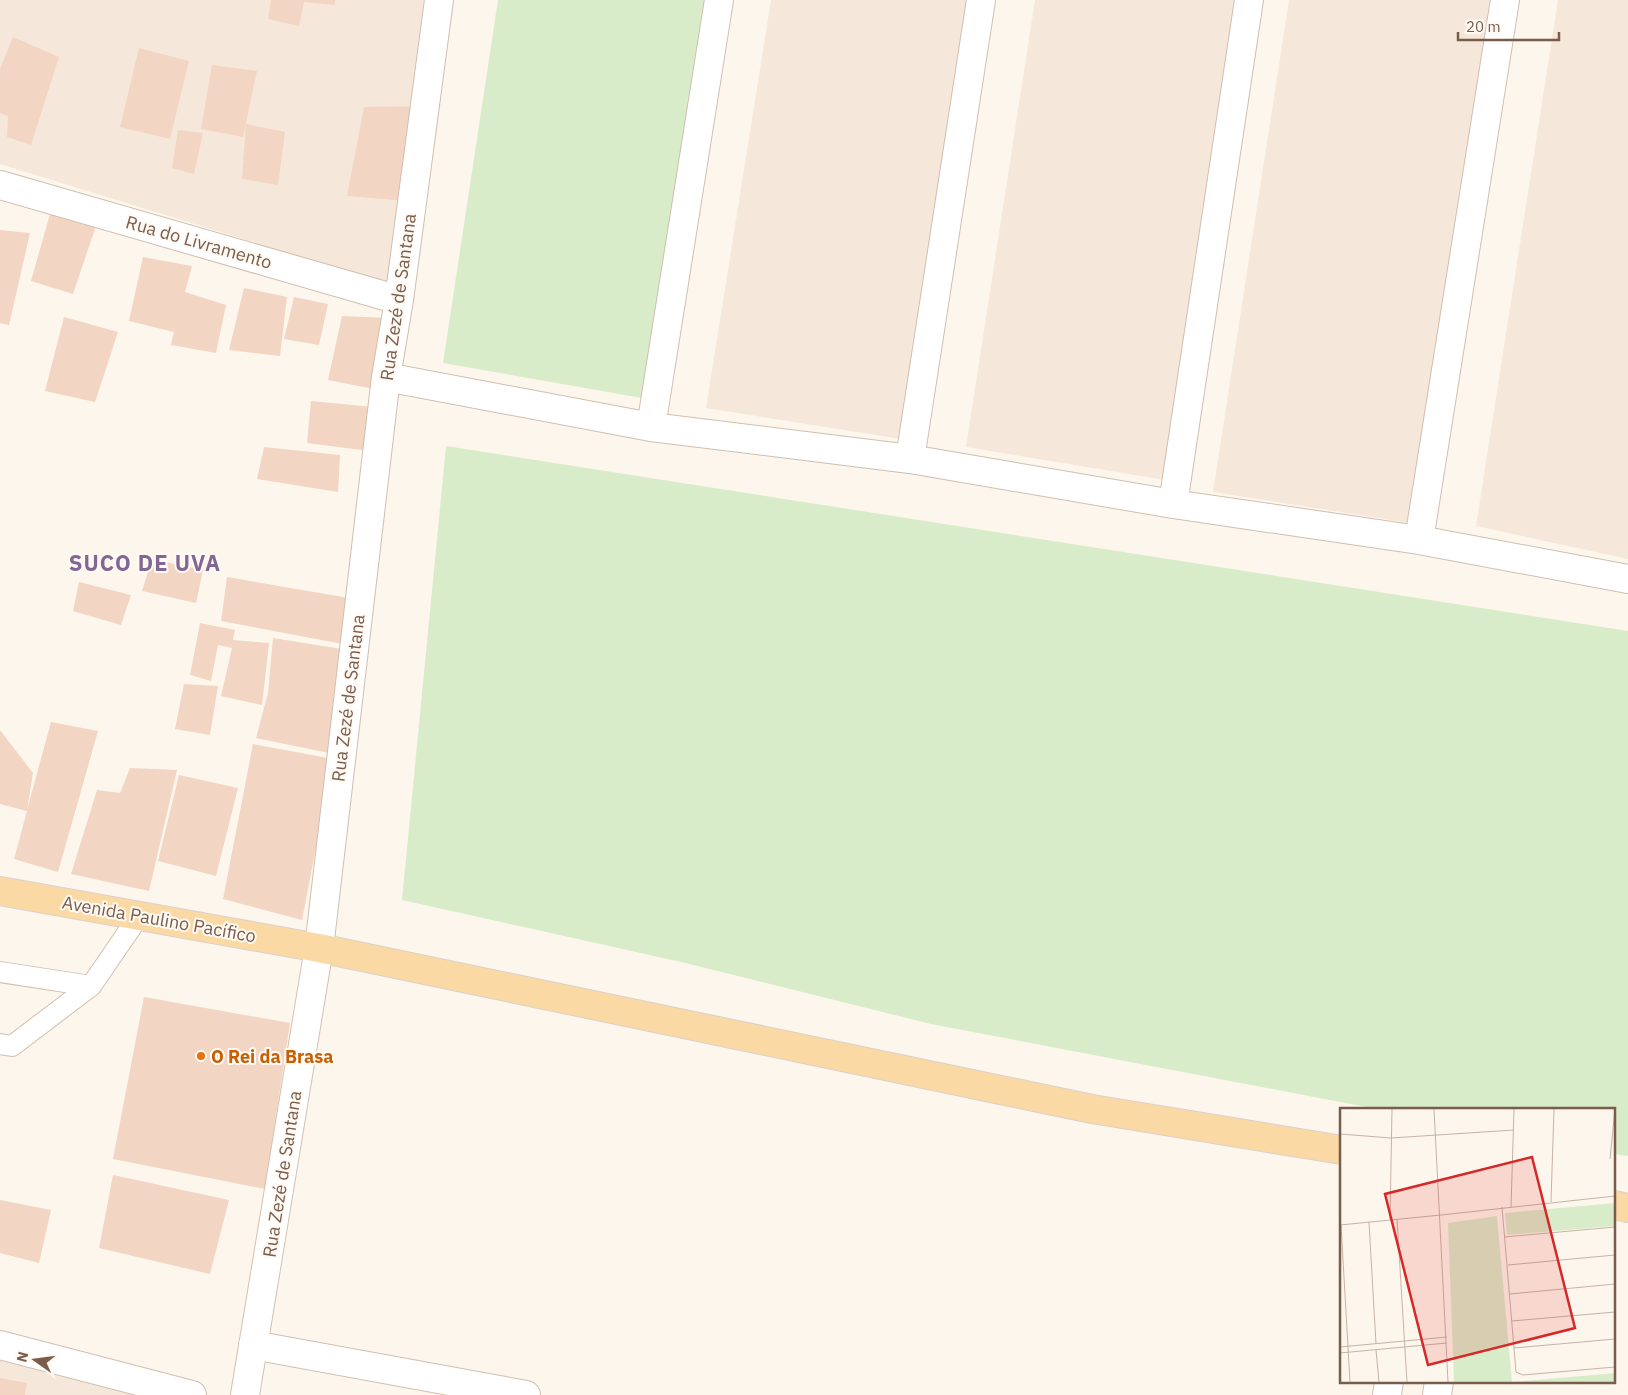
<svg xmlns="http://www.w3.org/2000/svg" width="1628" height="1395" viewBox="0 0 1628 1395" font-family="'IBM Plex Sans',sans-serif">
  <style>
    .residential { fill: #f5e8da }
    .green { fill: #d8ecc9 }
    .building { fill: #f3d5c3 }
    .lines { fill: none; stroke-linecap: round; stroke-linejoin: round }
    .lane-casing { stroke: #d1beb0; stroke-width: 22 }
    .street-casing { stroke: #d1beb0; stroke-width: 30 }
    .secondary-casing { stroke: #d6c0b0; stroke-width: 30 }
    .primary-casing { stroke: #dad1cd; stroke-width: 30 }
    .lane { stroke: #fff; stroke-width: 20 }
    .street { stroke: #fff; stroke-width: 28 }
    .secondary { stroke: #fff; stroke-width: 28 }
    .primary { stroke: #fbd9a5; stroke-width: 28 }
    .food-dot { fill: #e8710a; stroke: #fffaf3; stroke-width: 2 }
    .labels { text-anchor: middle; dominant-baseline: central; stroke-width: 4; stroke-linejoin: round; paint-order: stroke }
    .street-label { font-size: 18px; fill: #7a5c4d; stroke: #fffaf3 }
    .food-label { font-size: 18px; font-weight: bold; fill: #c56008; stroke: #fffaf3; text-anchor: start }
    .district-label { font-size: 22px; font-weight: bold; letter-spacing: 1px; fill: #846695; stroke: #fffaf3 }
    .inset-road { fill: none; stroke: #c5b3a7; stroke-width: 1 }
    .view { fill: #d62828; fill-opacity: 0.15; stroke: #d62828; stroke-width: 2.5 }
    .inset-edge { fill: none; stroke: #7a5c4d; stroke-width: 2.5 }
  </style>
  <rect width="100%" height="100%" fill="#fdf6ec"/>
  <path class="residential" d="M 0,0 L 424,0 L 389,284 L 0,164 Z
    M 771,0 L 969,0 L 901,439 L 706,408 Z
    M 1035,0 L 1237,0 L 1165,480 L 966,447 Z
    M 1289,0 L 1492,0 L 1410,523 L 1213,492 Z
    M 1558,0 L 1628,0 L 1628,559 L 1476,526 Z
    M 0,1355 L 158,1395 L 0,1395 Z"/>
  <path class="green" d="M 498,0 L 705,0 L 642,398 L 443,363 Z
    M 446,446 L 1628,631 L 1628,1156 L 1614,1154 L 1614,1109 L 1377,1109 L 931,1024 L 681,962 L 402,900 Z"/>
  <path class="building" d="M 271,0 L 335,0 L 335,5 L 304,2 L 299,26 L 268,19 Z
    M 13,37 L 59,57 L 31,145 L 7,137 L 8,116 L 0,113 L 0,69 Z
    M 139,48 L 189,61 L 170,139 L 120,127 Z
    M 212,65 L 257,71 L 243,137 L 201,129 Z
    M 420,106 L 406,201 L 347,196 L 364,107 Z
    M 246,124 L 285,132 L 278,185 L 242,179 Z
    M 178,130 L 203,133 L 194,174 L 172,168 Z
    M 50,214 L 97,223 L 73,294 L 31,281 Z
    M 0,230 L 30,233 L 9,325 L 0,323 Z
    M 143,257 L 192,266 L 185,292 L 226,305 L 216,353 L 171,345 L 174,332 L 129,321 Z
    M 244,288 L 287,297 L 280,356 L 229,350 Z
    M 294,297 L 328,304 L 319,345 L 284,339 Z
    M 342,316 L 389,318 L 374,389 L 328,380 Z
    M 64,317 L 118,332 L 95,402 L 45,391 Z
    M 311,401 L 373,407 L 369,451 L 307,443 Z
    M 264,447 L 340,455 L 338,492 L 257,479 Z
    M 152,559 L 203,570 L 196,603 L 142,591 Z
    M 227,577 L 349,598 L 343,644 L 221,621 Z
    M 79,582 L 131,595 L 121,625 L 73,611 Z
    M 200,623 L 235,630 L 233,640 L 269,643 L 262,705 L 221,696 L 232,648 L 218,645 L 211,681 L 190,675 Z
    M 273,638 L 348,650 L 329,753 L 256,738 L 268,693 Z
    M 184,684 L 218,686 L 210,735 L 175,729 Z
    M 51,722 L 98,731 L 58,872 L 14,859 L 27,811 L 0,804 L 0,730 L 33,773 L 27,810 Z
    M 253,744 L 333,759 L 302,920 L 223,899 Z
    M 130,768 L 177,770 L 149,891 L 71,874 L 97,790 L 120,793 Z
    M 179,775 L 238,788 L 216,876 L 158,861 Z
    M 144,997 L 290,1023 L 265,1189 L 113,1159 Z
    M 113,1175 L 229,1200 L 210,1274 L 99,1248 Z
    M 0,1200 L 51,1210 L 39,1263 L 0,1253 Z
    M 0,1378 L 27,1383 L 25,1395 L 0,1395 Z"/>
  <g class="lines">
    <defs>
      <path id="lane" d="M 0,972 L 91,986
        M 0,1044 L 12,1046 L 91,986 L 139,916"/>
      <path id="street" d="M 0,185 L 399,300
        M 386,377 L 651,427 L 910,459 L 1173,504 L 1419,540 L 1628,579
        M 651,427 L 719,0
        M 910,459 L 981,0
        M 1173,504 L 1249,0
        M 1419,540 L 1505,0
        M 319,948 L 386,377 L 399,300 L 439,0
        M 0,1345 L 192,1395
        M 253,1345 L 526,1395
        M 1387,1395 L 1389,1381
        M 1437,1395 L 1439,1381"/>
      <path id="secondary" d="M 245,1395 L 319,948"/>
      <path id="primary" d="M 0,891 L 319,948 L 1092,1109 L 1342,1150
        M 1614,1205 L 1628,1208"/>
    </defs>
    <use href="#lane" class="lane-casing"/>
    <use href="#street" class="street-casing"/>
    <use href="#secondary" class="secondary-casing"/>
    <use href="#primary" class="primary-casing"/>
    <use href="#lane" class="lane"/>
    <use href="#street" class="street"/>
    <use href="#secondary" class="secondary"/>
    <use href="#primary" class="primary"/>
  </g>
  <circle class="food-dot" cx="201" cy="1056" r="5"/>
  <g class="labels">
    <g class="street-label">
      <text transform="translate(199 242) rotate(16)">Rua do Livramento</text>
      <text transform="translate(398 297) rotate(-82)">Rua Zezé de Santana</text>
      <text transform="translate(348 698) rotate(-83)">Rua Zezé de Santana</text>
      <text transform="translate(159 919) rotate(10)">Avenida Paulino Pacífico</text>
      <text transform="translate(282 1174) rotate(-81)">Rua Zezé de Santana</text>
    </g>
    <g class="food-label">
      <text x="211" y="1056">O Rei da Brasa</text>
    </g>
    <g class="district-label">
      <text x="145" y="562">SUCO DE UVA</text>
    </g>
  </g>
  <g transform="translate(1340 1108)">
    <rect width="275" height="275" fill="#fdf6ec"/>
    <path d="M 275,95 L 275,118 L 167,127 L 165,105 ZM 157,108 L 172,274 L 114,274 L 108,115 ZM 275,265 L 275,274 L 173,274 Z" fill="#d8ecc9"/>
    <path class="inset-road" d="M 94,1 L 108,274M 0,26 L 51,30 L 174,22M 270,51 L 275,1M 211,94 L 214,1M 162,99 L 176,264 L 183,267 L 275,259M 171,99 L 174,1M 101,107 L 275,88M 50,111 L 52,1M 57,111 L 67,274M 29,114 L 36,236M 0,117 L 101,107M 1,117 L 10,274M 164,129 L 275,119M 168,157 L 275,147M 170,186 L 275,176M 172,213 L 275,204M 0,239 L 107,229M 174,240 L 275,231M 36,242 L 39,274M 0,245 L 107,235"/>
    <path class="view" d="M 192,49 L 235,220 L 88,257 L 45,86 Z"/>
    <rect width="275" height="275" class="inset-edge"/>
  </g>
  <g transform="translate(35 1360) rotate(284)" stroke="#fffaf3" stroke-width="4" paint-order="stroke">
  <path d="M0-4L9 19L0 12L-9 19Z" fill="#7a5c4d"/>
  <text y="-8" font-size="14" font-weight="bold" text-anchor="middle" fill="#7a5c4d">N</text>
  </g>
  <path d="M1458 32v8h101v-8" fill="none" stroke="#7a5c4d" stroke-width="2.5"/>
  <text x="1466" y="32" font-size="15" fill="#7a5c4d" stroke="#fffaf3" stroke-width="4" paint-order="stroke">20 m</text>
</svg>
